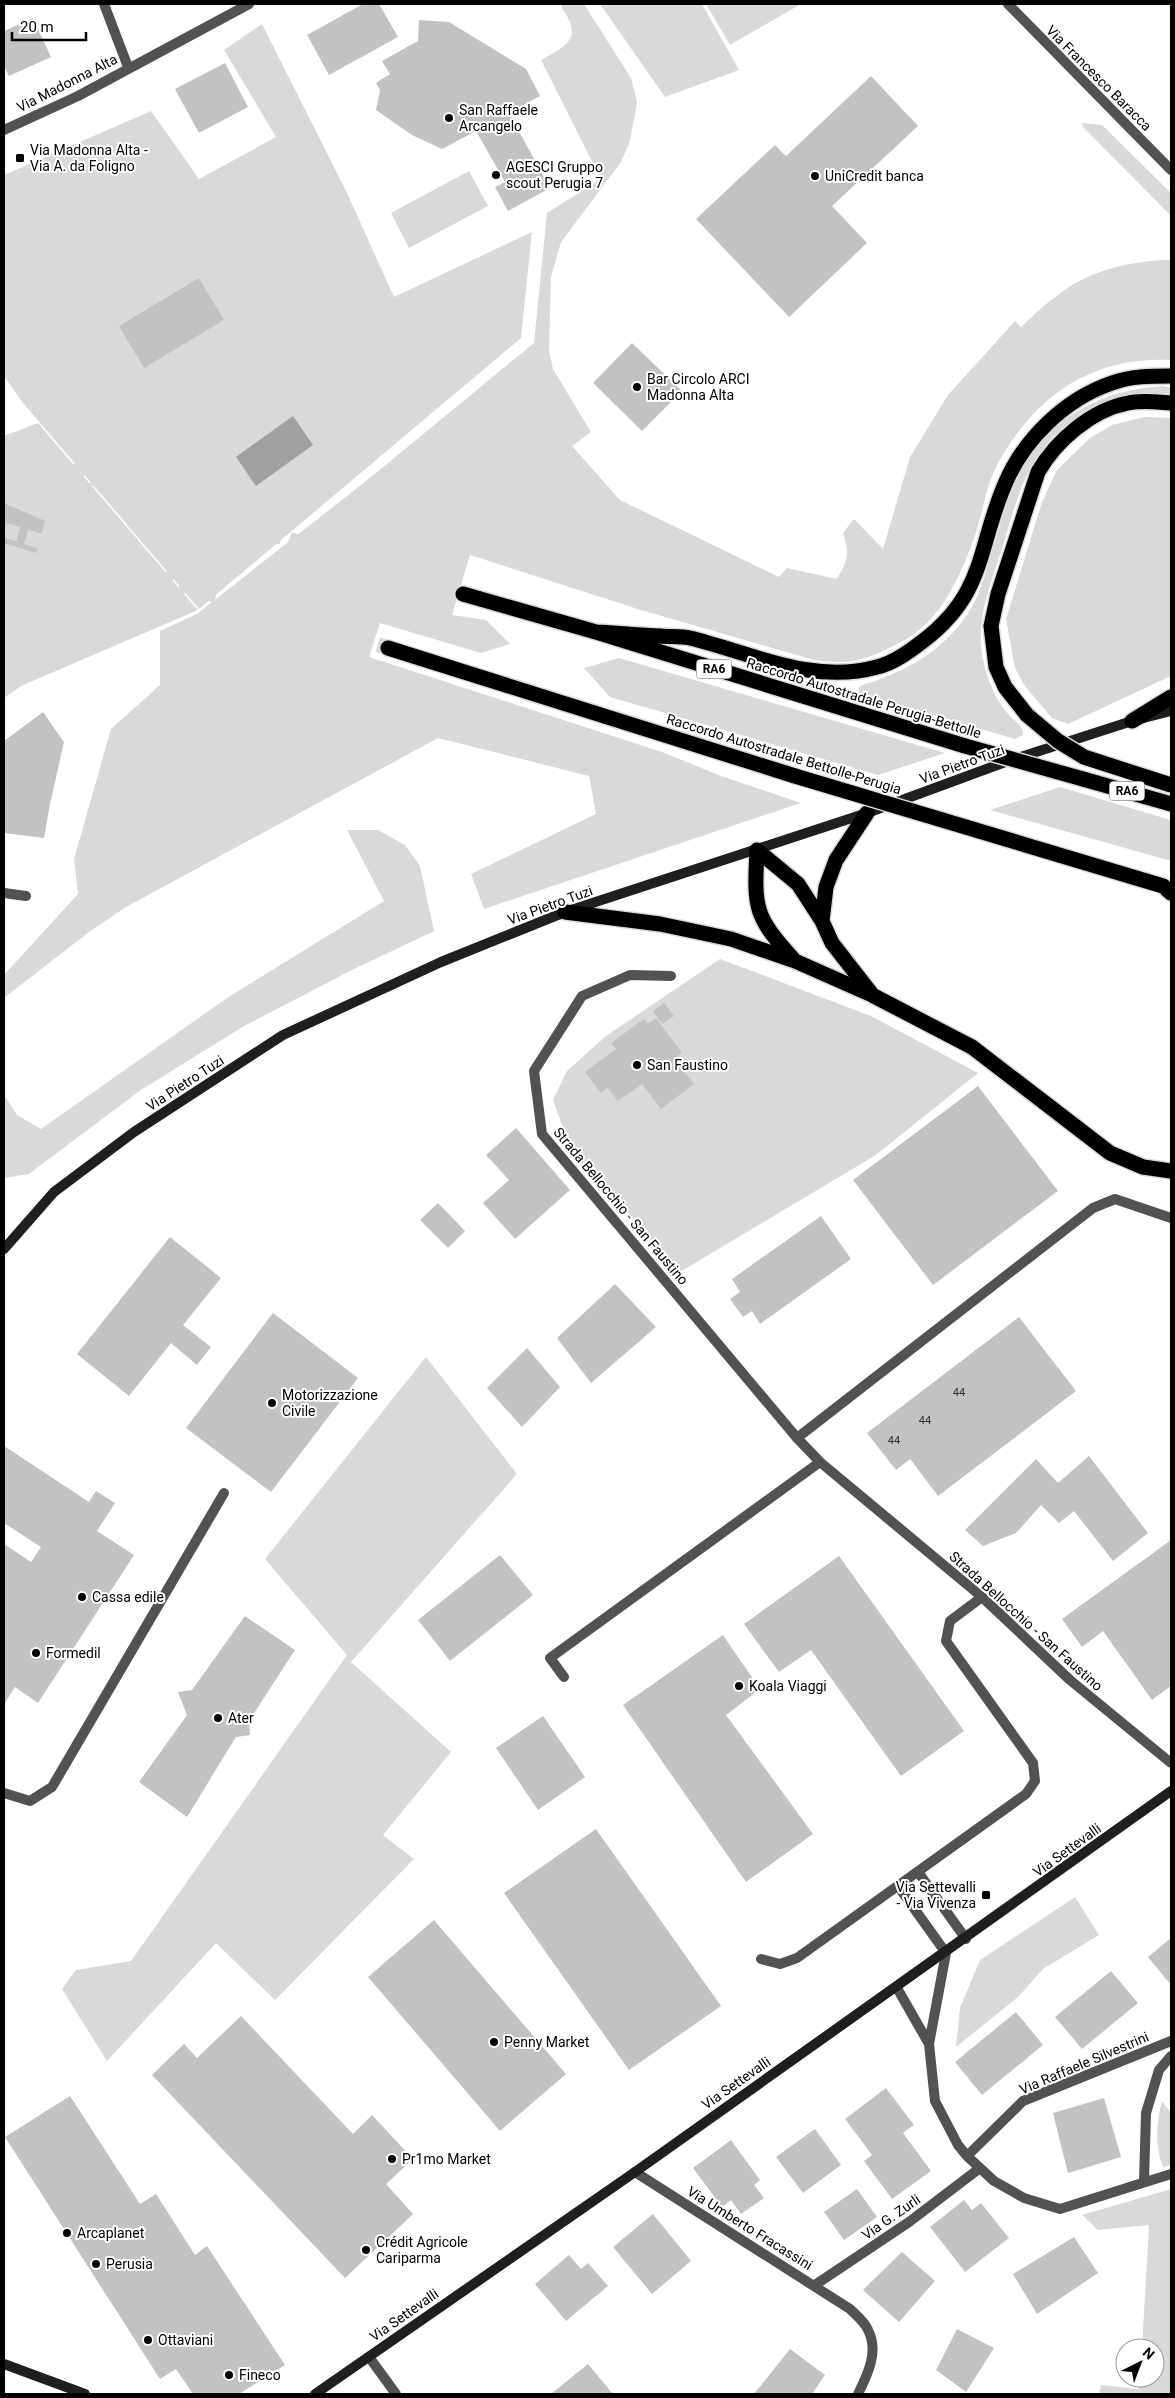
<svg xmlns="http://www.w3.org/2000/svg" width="1175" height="2398" viewBox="0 0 1175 2398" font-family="Roboto,sans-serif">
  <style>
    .green { fill: #d9d9d9 }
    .water { fill: #a0a0a0 }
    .building { fill: #c2c2c2 }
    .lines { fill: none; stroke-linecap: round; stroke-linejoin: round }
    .motorway-tunnel { stroke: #d9d9d9; stroke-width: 15; stroke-dasharray: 15 8; stroke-linecap: butt }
    .motorway-casing { stroke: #dbdbdb; stroke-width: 18 }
    .minor { stroke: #525252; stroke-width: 10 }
    .tertiary { stroke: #525252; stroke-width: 10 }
    .secondary { stroke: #1f1f1f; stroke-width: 10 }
    .motorway { stroke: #000; stroke-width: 15 }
    .motorway-bridge-casing { stroke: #dbdbdb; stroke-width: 18; stroke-linecap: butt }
    .motorway-bridge { stroke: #000; stroke-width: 15 }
    .poi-dot { fill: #000; stroke: #fff; stroke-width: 2 }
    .labels { text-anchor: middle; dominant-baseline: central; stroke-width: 4; stroke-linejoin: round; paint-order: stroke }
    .number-label { font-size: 11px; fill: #303030 }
    .shield { fill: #fff; stroke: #4c4c4c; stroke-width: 1 }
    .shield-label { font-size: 12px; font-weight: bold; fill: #000 }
    .street-label { font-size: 14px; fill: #000; stroke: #fff }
    .poi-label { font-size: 14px; fill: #000; stroke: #fff; text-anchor: start }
  </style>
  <rect width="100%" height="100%" fill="#fff"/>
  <path class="green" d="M 563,4 L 584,4 L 631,78 L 637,102 L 630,141 L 621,162 L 561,242 L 551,277 L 549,351 L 553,369 L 591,432 L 572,446 L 620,500 L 779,577 L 787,568 L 837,579 C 848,560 850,554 843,533 L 854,519 L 883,549 L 910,457 L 948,395 L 1015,321 L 1021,327 C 1034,315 1047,302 1062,292 C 1091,270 1135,260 1171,260 L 1171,360 C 1091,356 1033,397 996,467 C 986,487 983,511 976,532 C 964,567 947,609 917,632 C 908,639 897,644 887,649 C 873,656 857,662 840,662 C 832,662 823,661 814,660 L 641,610 L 470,555 L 452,615 L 486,620 L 510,644 L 481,653 L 380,623 L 369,657 L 662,752 L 721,776 L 801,803 L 484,909 L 471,874 L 596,814 L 589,776 L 438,738 L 126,907 L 89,932 L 4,998 L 4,975 L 78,894 L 74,859 L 111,729 L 160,685 L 160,631 L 197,614 L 371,477 L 534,343 L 547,213 L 601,179 L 541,60 C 568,45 584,38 561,7 Z
    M 600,4 L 702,4 L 739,70 L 665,97 Z
    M 706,4 L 801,4 L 730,45 Z
    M 262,24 L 347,193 L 394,297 L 532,232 L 521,338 L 199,609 L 23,403 L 4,376 L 4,175 L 151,111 L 199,179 L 276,137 L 224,50 Z
    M 1082,123 L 1102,125 L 1171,193 L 1171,216 L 1083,127 Z
    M 469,171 L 488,206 L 409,248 L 391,213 Z
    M 1163,386 L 1171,388 L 1171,394 C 1106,390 1048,422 1023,484 C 1014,506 1008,530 1001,552 C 989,588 974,626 984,663 C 988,681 996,701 1008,714 C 1013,720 1024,726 1023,735 L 1015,739 L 860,694 L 858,691 L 860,686 C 904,672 942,653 968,613 C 983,591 987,564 996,539 C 1002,519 1007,497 1017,478 C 1045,420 1100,389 1163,386 Z
    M 1145,417 L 1171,418 L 1171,676 L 1068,724 L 1052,718 L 1024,685 L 1015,668 L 1006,619 L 1042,502 L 1057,470 L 1090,438 L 1112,425 Z
    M 38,423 L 198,610 L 21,686 L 4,698 L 4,436 Z
    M 619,658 L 945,753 L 878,775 L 610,697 L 584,668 Z
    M 1060,787 L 1171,820 L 1171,861 L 990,810 Z
    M 347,830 L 378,830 L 405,845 L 420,866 L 434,931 L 352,970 L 244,1026 L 141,1090 L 29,1174 L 4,1178 L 4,1095 L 17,1115 L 41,1129 L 227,998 L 384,901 Z
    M 720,959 L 871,1016 L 978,1073 L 876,1155 L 680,1272 L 572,1153 L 553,1100 L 567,1071 L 606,1036 Z
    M 426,1357 L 517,1474 L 351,1662 L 451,1752 L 383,1835 L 414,1859 L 275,2000 L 216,1943 L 107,2061 L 62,1989 L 76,1970 L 131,1961 L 347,1655 L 265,1559 Z
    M 1075,1897 L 1099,1935 L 1043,1969 L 1018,1997 L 956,2047 L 960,2008 L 980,1960 Z
    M 1162,2101 L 1171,2113 L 1171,2165 L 1163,2167 C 1155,2146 1156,2123 1162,2101 Z
    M 1171,2189 L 1171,2394 L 1099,2394 L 1101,2385 L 1139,2389 L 1140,2378 L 1155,2378 L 1155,2348 L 1142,2348 L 1149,2225 L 1098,2230 L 1082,2215 Z"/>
  <path class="water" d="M 293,416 L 313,445 L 256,486 L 236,457 Z"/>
  <path class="building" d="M 363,4 L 379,4 L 398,37 L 329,75 L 307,35 Z
    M 33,18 L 51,57 L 9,76 L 4,66 L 4,31 Z
    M 419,20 L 449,22 L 526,69 L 540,96 L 509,113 L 550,188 L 508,211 L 495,187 L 505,182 L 476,131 L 442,149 L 412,135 L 376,110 L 380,90 L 376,83 L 390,74 L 382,61 L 418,41 Z
    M 225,63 L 248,107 L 199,133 L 175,89 Z
    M 871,76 L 918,126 L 832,206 L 867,243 L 789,317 L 696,219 L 775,145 L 786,156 Z
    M 199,278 L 224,320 L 144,368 L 119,326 Z
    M 632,343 L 682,391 L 642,431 L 593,383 Z
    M 4,503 L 45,521 L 36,553 L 4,543 Z
    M 43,712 L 64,742 L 50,804 L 44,838 L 4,833 L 4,741 Z
    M 664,1003 L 674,1016 L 662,1024 L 653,1011 Z
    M 656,1018 L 682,1053 L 675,1059 L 694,1084 L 661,1109 L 642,1084 L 618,1101 L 608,1088 L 601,1093 L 585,1072 L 616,1049 L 611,1043 L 644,1019 L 648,1024 Z
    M 978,1086 L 1058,1191 L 933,1285 L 853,1180 Z
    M 516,1128 L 570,1190 L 515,1239 L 483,1203 L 509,1180 L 486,1155 Z
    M 438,1203 L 465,1231 L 448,1248 L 420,1220 Z
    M 821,1216 L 851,1259 L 760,1324 L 752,1311 L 743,1317 L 730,1299 L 740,1292 L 732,1279 Z
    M 170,1237 L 221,1278 L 183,1325 L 211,1347 L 197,1365 L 171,1343 L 129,1396 L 77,1354 Z
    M 615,1284 L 656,1327 L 591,1383 L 557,1338 Z
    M 273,1313 L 358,1378 L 271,1492 L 186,1428 Z
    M 1019,1317 L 1076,1391 L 938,1496 L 910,1459 L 896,1470 L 867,1433 Z
    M 527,1348 L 560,1387 L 522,1427 L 487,1388 Z
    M 4,1446 L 89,1502 L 96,1491 L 115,1503 L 97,1531 L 134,1555 L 38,1703 L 15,1687 L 4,1704 L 4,1544 L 31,1562 L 41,1547 L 4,1523 Z
    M 1089,1456 L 1148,1533 L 1113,1561 L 1074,1511 L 1059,1523 L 1041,1505 L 1016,1533 L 983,1546 L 965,1530 L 1036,1459 L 1058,1483 Z
    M 1171,1540 L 1171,1686 L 1152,1700 L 1103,1631 L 1082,1647 L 1062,1619 Z
    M 500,1555 L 533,1595 L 450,1661 L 418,1620 Z
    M 839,1556 L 964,1731 L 901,1776 L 811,1650 L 779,1672 L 744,1624 Z
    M 245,1616 L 295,1650 L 249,1721 L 250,1735 L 236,1737 L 187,1817 L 139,1782 L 187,1715 L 178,1692 L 192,1690 Z
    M 723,1635 L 760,1689 L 726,1715 L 813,1834 L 746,1882 L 623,1705 Z
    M 543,1716 L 585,1777 L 538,1810 L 496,1748 Z
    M 596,1829 L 721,2006 L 629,2070 L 504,1893 Z
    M 434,1920 L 566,2074 L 500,2131 L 368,1977 Z
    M 1171,1938 L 1171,1985 L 1148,1957 Z
    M 1111,1971 L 1138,2003 L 1082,2049 L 1055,2017 Z
    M 1016,2012 L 1043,2045 L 982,2095 L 955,2062 Z
    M 241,2016 L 353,2134 L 372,2115 L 413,2159 L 386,2184 L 413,2214 L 345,2278 L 152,2075 L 184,2044 L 197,2058 Z
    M 886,2088 L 914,2125 L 903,2133 L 931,2171 L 892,2199 L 864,2161 L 872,2155 L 845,2119 Z
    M 70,2096 L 140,2204 L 156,2194 L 195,2255 L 207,2246 L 285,2365 L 239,2394 L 193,2394 L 176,2369 L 160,2379 L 5,2137 Z
    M 1104,2098 L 1121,2157 L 1068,2173 L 1053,2113 Z
    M 815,2129 L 841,2165 L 803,2193 L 776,2157 Z
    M 731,2140 L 760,2180 L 754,2185 L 764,2198 L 741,2214 L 731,2200 L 722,2207 L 693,2168 Z
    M 857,2189 L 877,2217 L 844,2240 L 824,2212 Z
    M 964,2200 L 972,2210 L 981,2203 L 1009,2238 L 965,2272 L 930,2227 Z
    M 653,2214 L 691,2261 L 652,2294 L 613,2247 Z
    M 1074,2237 L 1098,2273 L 1037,2314 L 1013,2274 Z
    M 902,2252 L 935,2281 L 899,2322 L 863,2290 Z
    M 569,2255 L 581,2269 L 588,2263 L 608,2286 L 566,2321 L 535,2284 Z
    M 957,2329 L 994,2348 L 966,2392 L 936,2370 Z
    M 790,2349 L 825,2375 L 812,2394 L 754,2394 Z
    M 588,2364 L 613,2394 L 551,2394 Z"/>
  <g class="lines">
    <path class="motorway-tunnel" d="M 4,450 L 463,594
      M 4,530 L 388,648"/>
    <defs>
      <path id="motorway" d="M 463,594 L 596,632 L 965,746
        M 596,632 C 617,633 638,635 660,636 C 670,637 680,636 690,638 C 752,653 812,685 877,667 C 894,663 910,651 923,641 C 986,593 977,549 1005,484 C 1024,439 1065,399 1112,383 C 1131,376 1151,376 1171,376
        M 388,648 L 795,776
        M 1027,715 L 1005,687 L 996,667 L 991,626 L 998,594 L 1038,472 C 1056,441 1091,410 1128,403 C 1142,400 1157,402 1171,403
        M 1132,721 L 1171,697
        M 1083,779 L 1171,804
        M 757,850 L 798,884 L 822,921 L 832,943 L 871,993
        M 757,850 C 754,909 754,916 795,961
        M 1163,886 L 1171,893
        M 565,912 L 660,924 L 731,939 L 795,961 L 872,995 L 972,1047 L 1110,1153 L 1143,1167 L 1171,1171
        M 822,921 L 826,887 L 836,860 L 867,813"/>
    </defs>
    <use href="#motorway" class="motorway-casing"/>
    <path class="minor" d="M 104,4 L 128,67
      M 4,893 L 26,896
      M 671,976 L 630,975 L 582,996 L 534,1071 L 542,1134 L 797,1438 L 820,1462 L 982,1597 L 1070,1680 L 1171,1763
      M 797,1438 L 1093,1208 L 1115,1199 L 1171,1218
      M 564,1677 L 550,1658 L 820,1462
      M 4,1793 L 30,1801 L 52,1787 L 224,1493
      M 918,1872 L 966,1939
      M 898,1886 L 946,1953 L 929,2044 L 935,2101 L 958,2145 L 967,2156 L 994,2181 L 1024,2198 L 1060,2209 L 1171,2174
      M 761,1959 L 780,1964 L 797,1958 L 1026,1794 L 1035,1781 L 1033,1763 L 946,1641 L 950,1621 L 982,1597
      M 897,1988 L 929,2044
      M 967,2156 L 1023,2101 L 1171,2041
      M 635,2172 L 850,2309 C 856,2315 865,2322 868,2330 C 879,2351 868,2374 858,2394
      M 1144,2181 L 1146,2113 L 1159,2070 L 1171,2056
      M 815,2285 L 909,2222 L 980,2168
      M 369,2357 L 396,2394"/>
    <path class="tertiary" d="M 1008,4 L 1171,170
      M 4,130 L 78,96 L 249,4"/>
    <path class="secondary" d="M 4,1249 L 54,1192 L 134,1132 L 283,1035 L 441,962 L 565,912 L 867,813 L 1008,761 L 1132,721 L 1171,711
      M 4,2364 L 85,2394
      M 315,2394 L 635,2172 L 1171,1791"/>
    <use href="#motorway" class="motorway"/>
    <defs>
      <path id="motorway-bridge" d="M 1027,715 L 1058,741 L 1084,757 L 1171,785
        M 965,746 L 1083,779
        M 795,776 L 1163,886"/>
    </defs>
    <use href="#motorway-bridge" class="motorway-bridge-casing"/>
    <use href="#motorway-bridge" class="motorway-bridge"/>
  </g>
  <g class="poi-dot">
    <circle cx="449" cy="118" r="5"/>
    <rect x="15" y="153" width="10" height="10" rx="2.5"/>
    <circle cx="496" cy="175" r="5"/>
    <circle cx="815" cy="176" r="5"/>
    <circle cx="637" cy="387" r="5"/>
    <circle cx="637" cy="1065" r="5"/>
    <circle cx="272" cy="1403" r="5"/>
    <circle cx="82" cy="1597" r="5"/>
    <circle cx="36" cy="1653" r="5"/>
    <circle cx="739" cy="1686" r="5"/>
    <circle cx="218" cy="1718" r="5"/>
    <rect x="981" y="1890" width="10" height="10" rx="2.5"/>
    <circle cx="494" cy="2042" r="5"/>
    <circle cx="392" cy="2159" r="5"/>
    <circle cx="67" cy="2233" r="5"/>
    <circle cx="366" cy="2250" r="5"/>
    <circle cx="96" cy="2264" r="5"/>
    <circle cx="148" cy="2340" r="5"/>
    <circle cx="229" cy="2375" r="5"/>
  </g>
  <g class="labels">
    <g class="number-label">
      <text x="959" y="1392">44</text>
      <text x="925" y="1420">44</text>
      <text x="894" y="1440">44</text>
    </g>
    <g class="shield">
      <rect x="696.5" y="659.5" width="35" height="19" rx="4"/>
      <rect x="1109.5" y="781.5" width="35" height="19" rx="4"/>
    </g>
    <g class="shield-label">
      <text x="714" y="669">RA6</text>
      <text x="1127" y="791">RA6</text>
    </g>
    <g class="street-label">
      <text transform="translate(1099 78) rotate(45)">Via Francesco Baracca</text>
      <text transform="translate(67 83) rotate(-27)">Via Madonna Alta</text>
      <text transform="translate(864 698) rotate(17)">Raccordo Autostradale Perugia-Bettolle</text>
      <text transform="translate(784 754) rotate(17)">Raccordo Autostradale Bettolle-Perugia</text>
      <text transform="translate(962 764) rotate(-20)">Via Pietro Tuzi</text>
      <text transform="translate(550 905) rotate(-20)">Via Pietro Tuzi</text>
      <text transform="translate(185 1083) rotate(-33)">Via Pietro Tuzi</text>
      <text transform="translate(621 1206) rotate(50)">Strada Bellocchio - San Faustino</text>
      <text transform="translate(1026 1621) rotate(42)">Strada Bellocchio - San Faustino</text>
      <text transform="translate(1067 1850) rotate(-36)">Via Settevalli</text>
      <text transform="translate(1084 2063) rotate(-23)">Via Raffaele Silvestrini</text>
      <text transform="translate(736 2083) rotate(-35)">Via Settevalli</text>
      <text transform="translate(891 2217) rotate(-35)">Via G. Zurli</text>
      <text transform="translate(750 2228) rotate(32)">Via Umberto Fracassini</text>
      <text transform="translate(404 2315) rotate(-35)">Via Settevalli</text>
    </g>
    <g class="poi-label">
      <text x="459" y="110">San Raffaele<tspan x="459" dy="16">Arcangelo</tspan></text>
      <text x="30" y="150">Via Madonna Alta -<tspan x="30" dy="16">Via A. da Foligno</tspan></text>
      <text x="506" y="167">AGESCI Gruppo<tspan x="506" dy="16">scout Perugia 7</tspan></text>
      <text x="825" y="176">UniCredit banca</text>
      <text x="647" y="379">Bar Circolo ARCI<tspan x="647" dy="16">Madonna Alta</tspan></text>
      <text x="647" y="1065">San Faustino</text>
      <text x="282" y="1395">Motorizzazione<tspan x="282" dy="16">Civile</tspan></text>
      <text x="92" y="1597">Cassa edile</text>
      <text x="46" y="1653">Formedil</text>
      <text x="749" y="1686">Koala Viaggi</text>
      <text x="228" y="1718">Ater</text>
      <text x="976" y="1887" text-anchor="end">Via Settevalli<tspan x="976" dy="16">- Via Vivenza</tspan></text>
      <text x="504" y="2042">Penny Market</text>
      <text x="402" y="2159">Pr1mo Market</text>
      <text x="77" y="2233">Arcaplanet</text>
      <text x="376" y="2242">Crédit Agricole<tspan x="376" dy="16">Cariparma</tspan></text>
      <text x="106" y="2264">Perusia</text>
      <text x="158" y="2340">Ottaviani</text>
      <text x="239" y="2375">Fineco</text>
    </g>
  </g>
  <rect width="1175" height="2398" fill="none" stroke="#000000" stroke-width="10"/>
  <g transform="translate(1140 2363) rotate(42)"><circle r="24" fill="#ffffff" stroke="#999999"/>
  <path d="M0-4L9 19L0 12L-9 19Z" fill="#000000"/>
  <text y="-8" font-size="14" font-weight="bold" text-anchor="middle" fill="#000000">N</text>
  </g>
  <path d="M12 32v8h74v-8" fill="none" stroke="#000000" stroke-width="2.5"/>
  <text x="20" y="32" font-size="15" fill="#000000" stroke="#ffffff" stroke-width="4" paint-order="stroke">20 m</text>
</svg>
